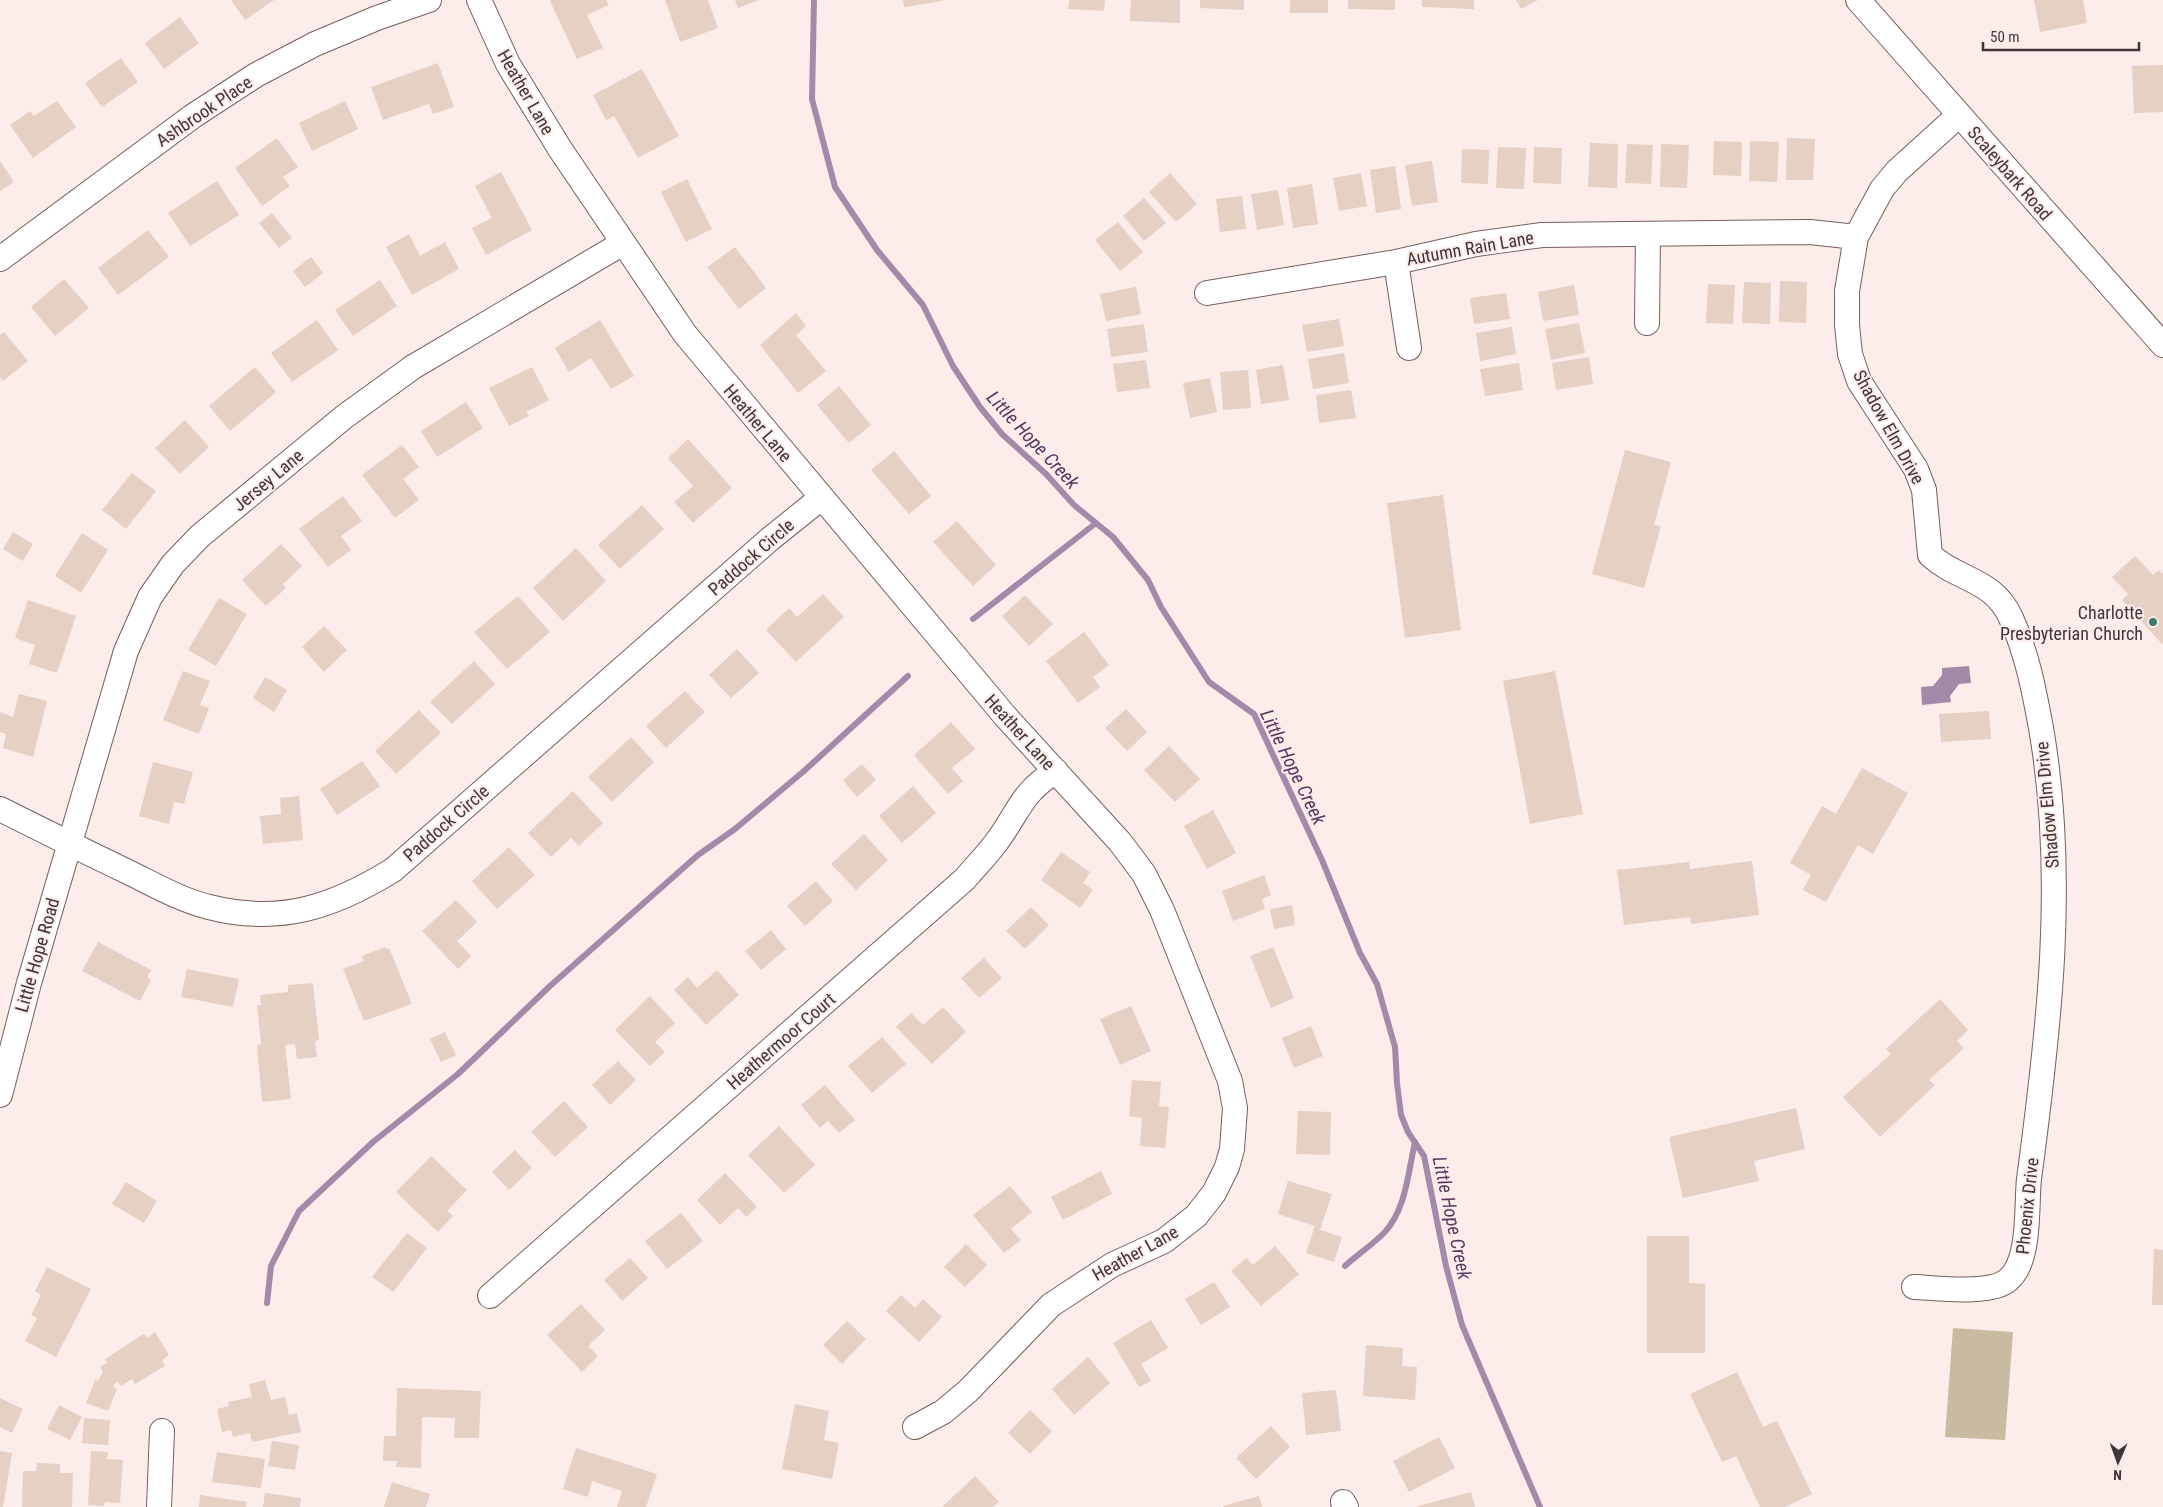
<svg xmlns="http://www.w3.org/2000/svg" width="2163" height="1507" viewBox="0 0 2163 1507" font-family="'Roboto Condensed',sans-serif">
  <style>
    .green { fill: #c9bba2 }
    .water { fill: #a48aa8 }
    .lines { fill: none; stroke-linecap: round; stroke-linejoin: round }
    .stream { stroke: #a48aa8; stroke-width: 6 }
    .building { fill: #e6cfc3 }
    .minor-casing { stroke: #765f5d; stroke-width: 26 }
    .minor { stroke: #fff; stroke-width: 24 }
    .poi-dot { fill: #3d7d6b; stroke: #fcecea; stroke-width: 2 }
    .labels { text-anchor: middle; dominant-baseline: central; stroke-width: 4; stroke-linejoin: round; paint-order: stroke }
    .street-label { font-size: 18px; fill: #403635; stroke: #fcecea }
    .poi-label { font-size: 18px; fill: #403635; stroke: #fcecea; text-anchor: end }
    .water-label { font-size: 19px; font-style: italic; fill: #59355f; stroke: #fcecea }
  </style>
  <rect width="100%" height="100%" fill="#fcecea"/>
  <path class="green" d="M 1953,1328 L 2013,1332 L 2005,1440 L 1945,1437 Z"/>
  <path class="water" d="M 1969,666 L 1971,683 L 1959,684 L 1950,696 L 1951,702 L 1922,705 L 1921,687 L 1933,686 L 1942,675 L 1942,668 Z"/>
  <g class="lines">
    <path class="stream" d="M 814,0 L 812,99 L 835,187 L 877,250 L 923,305 L 953,366 L 980,407 L 1002,434 L 1046,474 L 1074,505 L 1113,537 L 1148,580 L 1161,607 L 1209,682 L 1254,714 L 1322,860 L 1360,953 L 1377,984 L 1395,1047 L 1397,1083 L 1401,1115 L 1408,1132 L 1424,1156 L 1446,1266 L 1462,1325 L 1540,1507
      M 973,619 L 1096,523
      M 1345,1266 C 1357,1255 1372,1245 1384,1233 C 1406,1210 1408,1173 1415,1142
      M 267,1303 L 271,1266 L 299,1211 L 373,1142 L 458,1074 L 550,986 L 698,855 L 735,829 L 804,771 L 908,676"/>
  </g>
  <path class="building" d="M 231,0 L 274,0 L 245,20 Z
    M 552,0 L 606,0 L 609,5 L 587,15 L 603,48 L 577,59 L 550,1 Z
    M 665,0 L 708,0 L 718,28 L 680,42 Z
    M 735,0 L 759,0 L 738,8 Z
    M 903,0 L 942,0 L 942,1 L 904,7 Z
    M 1069,0 L 1105,0 L 1104,11 L 1068,9 Z
    M 1131,0 L 1180,0 L 1180,23 L 1130,21 Z
    M 1200,0 L 1244,0 L 1244,10 L 1200,8 Z
    M 1290,0 L 1328,0 L 1328,13 L 1290,13 Z
    M 1348,0 L 1395,0 L 1395,10 L 1348,9 Z
    M 1422,0 L 1474,0 L 1474,9 L 1422,7 Z
    M 1516,0 L 1538,0 L 1521,9 Z
    M 2034,0 L 2083,0 L 2087,23 L 2040,32 Z
    M 180,17 L 199,43 L 164,69 L 145,43 Z
    M 121,58 L 138,82 L 102,107 L 85,83 Z
    M 438,63 L 454,107 L 433,114 L 429,104 L 383,120 L 371,87 Z
    M 2163,65 L 2163,112 L 2134,113 L 2132,66 Z
    M 642,69 L 679,136 L 638,158 L 614,116 L 606,120 L 593,95 Z
    M 57,101 L 76,127 L 33,158 L 10,125 L 30,111 L 34,116 Z
    M 345,101 L 358,129 L 312,151 L 299,123 Z
    M 277,138 L 298,167 L 283,177 L 290,186 L 262,206 L 235,168 Z
    M 1787,138 L 1815,139 L 1813,180 L 1786,180 Z
    M 1714,141 L 1742,142 L 1741,176 L 1713,175 Z
    M 1750,141 L 1779,142 L 1777,182 L 1749,181 Z
    M 1590,143 L 1618,144 L 1617,188 L 1588,187 Z
    M 1627,144 L 1653,145 L 1651,184 L 1625,183 Z
    M 1661,144 L 1689,145 L 1687,188 L 1660,187 Z
    M 1498,147 L 1526,148 L 1524,189 L 1496,188 Z
    M 1534,147 L 1562,148 L 1561,184 L 1533,183 Z
    M 1462,149 L 1489,150 L 1488,184 L 1461,183 Z
    M 0,161 L 14,182 L 0,191 Z
    M 1432,161 L 1438,202 L 1412,206 L 1405,165 Z
    M 1395,166 L 1401,209 L 1376,213 L 1370,170 Z
    M 501,172 L 532,230 L 486,255 L 472,228 L 492,218 L 475,186 Z
    M 1170,173 L 1197,204 L 1176,222 L 1149,192 Z
    M 1361,173 L 1367,206 L 1339,211 L 1333,178 Z
    M 687,179 L 712,229 L 686,242 L 661,192 Z
    M 217,181 L 239,215 L 190,246 L 168,213 Z
    M 1312,184 L 1318,224 L 1293,228 L 1287,188 Z
    M 1278,190 L 1284,225 L 1257,230 L 1251,194 Z
    M 1242,196 L 1246,229 L 1220,232 L 1216,199 Z
    M 1144,198 L 1166,223 L 1144,241 L 1123,216 Z
    M 272,213 L 292,238 L 279,248 L 259,223 Z
    M 1118,222 L 1143,252 L 1120,271 L 1095,240 Z
    M 148,230 L 169,257 L 118,295 L 98,268 Z
    M 409,234 L 420,256 L 445,242 L 459,269 L 412,295 L 386,247 Z
    M 735,247 L 766,288 L 739,309 L 707,267 Z
    M 311,257 L 323,273 L 305,287 L 293,271 Z
    M 64,279 L 89,308 L 55,336 L 31,307 Z
    M 380,280 L 397,306 L 353,336 L 335,310 Z
    M 1780,281 L 1807,282 L 1806,323 L 1779,322 Z
    M 1744,282 L 1771,283 L 1770,324 L 1742,323 Z
    M 1708,284 L 1735,285 L 1733,324 L 1706,323 Z
    M 1574,285 L 1579,315 L 1543,321 L 1538,292 Z
    M 1136,287 L 1141,314 L 1106,321 L 1100,294 Z
    M 1506,293 L 1510,319 L 1474,324 L 1470,298 Z
    M 796,313 L 806,326 L 796,335 L 826,371 L 798,393 L 760,345 Z
    M 1339,319 L 1344,346 L 1307,352 L 1302,325 Z
    M 317,320 L 338,350 L 292,382 L 271,353 Z
    M 600,320 L 634,376 L 611,389 L 591,358 L 569,372 L 555,348 Z
    M 1579,323 L 1585,353 L 1551,360 L 1545,329 Z
    M 1144,324 L 1148,352 L 1111,357 L 1107,329 Z
    M 1512,327 L 1516,354 L 1480,361 L 1476,333 Z
    M 4,332 L 28,361 L 3,381 L 0,377 L 0,335 Z
    M 1344,353 L 1349,383 L 1313,389 L 1308,359 Z
    M 1589,357 L 1593,384 L 1556,390 L 1552,363 Z
    M 1146,360 L 1150,388 L 1117,392 L 1113,364 Z
    M 1519,363 L 1523,390 L 1485,396 L 1480,369 Z
    M 1283,365 L 1289,400 L 1261,404 L 1256,370 Z
    M 255,367 L 276,392 L 230,431 L 209,406 Z
    M 532,367 L 549,400 L 526,412 L 529,416 L 509,426 L 489,388 Z
    M 1248,370 L 1251,408 L 1223,410 L 1220,372 Z
    M 1210,378 L 1217,412 L 1190,418 L 1183,383 Z
    M 839,386 L 871,425 L 849,443 L 817,405 Z
    M 1351,390 L 1356,418 L 1319,423 L 1316,395 Z
    M 466,402 L 483,428 L 437,457 L 421,431 Z
    M 185,420 L 209,447 L 180,474 L 155,448 Z
    M 688,439 L 732,488 L 693,523 L 674,502 L 693,486 L 668,458 Z
    M 402,445 L 419,467 L 403,479 L 419,500 L 395,518 L 362,475 Z
    M 1625,450 L 1671,462 L 1654,525 L 1661,526 L 1644,588 L 1592,574 Z
    M 894,451 L 931,496 L 909,514 L 871,470 Z
    M 132,473 L 156,491 L 126,529 L 102,510 Z
    M 1443,495 L 1461,630 L 1405,638 L 1387,503 Z
    M 343,496 L 362,521 L 341,536 L 351,550 L 328,567 L 299,529 Z
    M 642,505 L 664,529 L 620,569 L 598,545 Z
    M 957,521 L 996,565 L 973,586 L 933,542 Z
    M 13,532 L 33,544 L 23,561 L 3,549 Z
    M 82,533 L 108,550 L 81,593 L 55,576 Z
    M 281,544 L 302,566 L 283,584 L 286,588 L 266,606 L 242,580 Z
    M 576,548 L 606,581 L 563,621 L 533,588 Z
    M 2135,556 L 2153,575 L 2159,570 L 2163,574 L 2163,645 L 2122,600 L 2128,594 L 2112,577 Z
    M 823,594 L 844,617 L 796,662 L 766,630 L 789,608 L 797,617 Z
    M 1025,595 L 1053,624 L 1029,646 L 1002,616 Z
    M 518,596 L 550,632 L 507,669 L 474,632 Z
    M 219,598 L 247,614 L 216,666 L 188,650 Z
    M 28,600 L 76,616 L 57,673 L 29,664 L 35,645 L 15,638 Z
    M 324,626 L 347,650 L 324,672 L 302,647 Z
    M 1084,632 L 1109,665 L 1093,677 L 1100,687 L 1078,703 L 1046,661 Z
    M 737,649 L 759,673 L 731,698 L 709,675 Z
    M 474,661 L 495,684 L 452,724 L 430,702 Z
    M 183,671 L 210,681 L 200,705 L 209,708 L 199,734 L 163,720 Z
    M 1555,671 L 1583,814 L 1530,824 L 1503,681 Z
    M 265,677 L 287,690 L 274,712 L 253,698 Z
    M 685,691 L 705,712 L 666,748 L 646,726 Z
    M 19,694 L 47,701 L 33,757 L 3,748 L 6,734 L 0,732 L 0,712 L 13,717 Z
    M 1126,709 L 1147,732 L 1127,751 L 1105,728 Z
    M 419,710 L 441,733 L 396,774 L 375,751 Z
    M 1989,711 L 1991,739 L 1941,742 L 1939,714 Z
    M 951,722 L 975,749 L 952,768 L 963,781 L 948,794 L 914,755 Z
    M 631,737 L 654,762 L 612,802 L 588,777 Z
    M 1169,746 L 1200,779 L 1175,802 L 1144,770 Z
    M 362,761 L 380,786 L 337,815 L 320,789 Z
    M 153,762 L 193,772 L 184,804 L 174,802 L 169,824 L 139,816 Z
    M 862,764 L 876,780 L 857,797 L 843,780 Z
    M 1862,768 L 1908,793 L 1873,854 L 1858,845 L 1826,902 L 1803,890 L 1811,875 L 1790,863 L 1822,806 L 1836,814 Z
    M 913,786 L 936,813 L 902,843 L 879,816 Z
    M 573,791 L 603,823 L 579,846 L 571,838 L 551,857 L 528,833 Z
    M 299,796 L 303,840 L 263,844 L 260,816 L 281,814 L 280,798 Z
    M 1213,810 L 1236,853 L 1207,869 L 1184,826 Z
    M 864,834 L 888,860 L 856,890 L 831,864 Z
    M 509,847 L 535,875 L 497,909 L 472,881 Z
    M 1061,852 L 1090,872 L 1083,883 L 1093,890 L 1080,908 L 1041,880 Z
    M 1752,861 L 1759,915 L 1691,924 L 1690,917 L 1624,925 L 1617,870 L 1689,862 L 1690,869 Z
    M 1264,875 L 1271,895 L 1262,899 L 1265,909 L 1233,921 L 1222,891 Z
    M 816,881 L 833,901 L 805,926 L 787,906 Z
    M 456,900 L 477,922 L 457,941 L 471,956 L 458,969 L 422,931 Z
    M 1292,905 L 1295,925 L 1274,929 L 1270,909 Z
    M 1031,907 L 1049,925 L 1025,949 L 1006,931 Z
    M 771,930 L 786,949 L 761,970 L 745,951 Z
    M 98,942 L 151,970 L 147,977 L 151,980 L 140,1001 L 82,971 Z
    M 385,947 L 386,949 L 389,948 L 412,1004 L 364,1021 L 343,969 L 364,961 L 362,956 Z
    M 1273,947 L 1294,998 L 1271,1008 L 1250,956 Z
    M 984,958 L 1002,978 L 979,998 L 961,978 Z
    M 187,969 L 239,979 L 233,1007 L 181,997 Z
    M 717,970 L 739,995 L 706,1025 L 674,990 L 688,977 L 697,988 Z
    M 313,983 L 319,1040 L 315,1041 L 317,1057 L 297,1059 L 295,1044 L 285,1045 L 291,1099 L 262,1102 L 257,1045 L 261,1044 L 257,1005 L 261,1005 L 260,995 L 288,992 L 288,985 Z
    M 650,996 L 675,1023 L 655,1042 L 665,1052 L 650,1066 L 615,1030 Z
    M 1940,999 L 1968,1030 L 1957,1041 L 1964,1048 L 1929,1080 L 1935,1085 L 1880,1137 L 1843,1097 L 1891,1054 L 1886,1049 Z
    M 1131,1006 L 1151,1051 L 1120,1065 L 1100,1019 Z
    M 943,1007 L 966,1032 L 932,1064 L 896,1027 L 911,1013 L 923,1025 Z
    M 1311,1026 L 1323,1056 L 1294,1068 L 1282,1038 Z
    M 445,1032 L 456,1055 L 441,1062 L 430,1039 Z
    M 882,1037 L 906,1064 L 872,1093 L 848,1066 Z
    M 618,1061 L 636,1080 L 610,1105 L 592,1085 Z
    M 1132,1080 L 1161,1082 L 1159,1106 L 1169,1107 L 1165,1148 L 1140,1146 L 1142,1118 L 1129,1116 Z
    M 825,1085 L 855,1120 L 839,1133 L 828,1121 L 820,1128 L 801,1105 Z
    M 564,1101 L 588,1127 L 555,1157 L 531,1132 Z
    M 1796,1108 L 1805,1149 L 1754,1161 L 1759,1181 L 1683,1198 L 1669,1137 Z
    M 1298,1111 L 1331,1112 L 1330,1155 L 1296,1154 Z
    M 779,1126 L 815,1165 L 784,1193 L 748,1155 Z
    M 515,1150 L 532,1168 L 509,1190 L 492,1172 Z
    M 431,1156 L 467,1190 L 447,1211 L 453,1216 L 438,1232 L 396,1192 Z
    M 1101,1171 L 1112,1194 L 1063,1220 L 1051,1197 Z
    M 725,1173 L 757,1207 L 746,1217 L 738,1208 L 720,1225 L 697,1200 Z
    M 1288,1181 L 1332,1194 L 1320,1230 L 1342,1237 L 1334,1262 L 1306,1253 L 1315,1226 L 1278,1214 Z
    M 126,1182 L 157,1201 L 144,1223 L 112,1204 Z
    M 1010,1186 L 1032,1212 L 1011,1229 L 1021,1240 L 1004,1253 L 973,1215 Z
    M 681,1213 L 703,1241 L 667,1269 L 645,1241 Z
    M 407,1233 L 427,1248 L 393,1292 L 372,1277 Z
    M 1647,1236 L 1689,1236 L 1689,1283 L 1705,1284 L 1705,1353 L 1647,1353 Z
    M 966,1244 L 987,1265 L 965,1287 L 944,1267 Z
    M 1275,1246 L 1299,1274 L 1261,1306 L 1231,1271 L 1246,1258 L 1253,1265 Z
    M 2154,1249 L 2163,1250 L 2163,1305 L 2152,1305 Z
    M 630,1258 L 648,1278 L 622,1301 L 604,1280 Z
    M 47,1267 L 91,1289 L 56,1357 L 25,1341 L 37,1318 L 31,1315 L 41,1295 L 35,1291 Z
    M 1214,1282 L 1230,1307 L 1201,1325 L 1185,1299 Z
    M 901,1295 L 915,1308 L 923,1299 L 942,1317 L 919,1342 L 886,1311 Z
    M 581,1304 L 605,1330 L 588,1346 L 598,1356 L 582,1372 L 547,1335 Z
    M 1151,1320 L 1168,1348 L 1141,1364 L 1151,1381 L 1139,1387 L 1113,1343 Z
    M 847,1321 L 866,1339 L 842,1364 L 823,1345 Z
    M 155,1332 L 169,1355 L 162,1360 L 165,1366 L 135,1384 L 132,1379 L 121,1386 L 118,1382 L 114,1384 L 113,1387 L 117,1389 L 108,1411 L 86,1403 L 95,1380 L 98,1381 L 103,1372 L 100,1367 L 107,1363 L 105,1359 L 144,1334 L 147,1338 Z
    M 1366,1345 L 1403,1348 L 1402,1366 L 1417,1367 L 1415,1400 L 1363,1396 Z
    M 1088,1357 L 1110,1383 L 1074,1415 L 1052,1389 Z
    M 1737,1372 L 1763,1427 L 1777,1421 L 1812,1494 L 1785,1507 L 1760,1507 L 1736,1456 L 1722,1462 L 1690,1394 Z
    M 265,1380 L 271,1400 L 285,1397 L 289,1415 L 297,1413 L 301,1432 L 252,1442 L 250,1433 L 233,1437 L 231,1430 L 222,1432 L 217,1409 L 229,1406 L 228,1402 L 252,1397 L 249,1384 Z
    M 397,1388 L 481,1391 L 479,1438 L 454,1438 L 455,1418 L 422,1417 L 421,1468 L 396,1467 L 397,1461 L 383,1461 L 384,1436 L 396,1436 Z
    M 1336,1390 L 1341,1431 L 1306,1435 L 1302,1393 Z
    M 0,1398 L 23,1409 L 12,1433 L 0,1427 Z
    M 795,1404 L 829,1411 L 824,1440 L 839,1443 L 832,1479 L 782,1469 Z
    M 59,1405 L 82,1417 L 70,1440 L 47,1429 Z
    M 1030,1410 L 1052,1431 L 1030,1454 L 1008,1433 Z
    M 84,1418 L 110,1420 L 108,1445 L 82,1443 Z
    M 1271,1426 L 1290,1447 L 1256,1479 L 1236,1458 Z
    M 1439,1437 L 1455,1468 L 1409,1492 L 1393,1461 Z
    M 272,1441 L 299,1445 L 295,1470 L 268,1466 Z
    M 576,1448 L 657,1474 L 646,1507 L 617,1507 L 622,1491 L 592,1481 L 588,1497 L 563,1489 Z
    M 0,1451 L 12,1453 L 3,1507 L 0,1507 Z
    M 91,1451 L 108,1452 L 107,1459 L 123,1460 L 120,1503 L 105,1502 L 104,1506 L 88,1505 Z
    M 217,1452 L 265,1459 L 261,1488 L 212,1482 Z
    M 37,1463 L 60,1464 L 60,1473 L 73,1473 L 72,1507 L 22,1507 L 23,1471 L 36,1471 Z
    M 975,1476 L 999,1502 L 993,1507 L 942,1507 Z
    M 392,1482 L 430,1494 L 426,1507 L 384,1507 Z
    M 1471,1492 L 1475,1507 L 1419,1507 L 1418,1506 Z
    M 265,1493 L 301,1498 L 300,1507 L 263,1507 Z
    M 200,1495 L 247,1502 L 246,1507 L 199,1507 Z
    M 1259,1496 L 1262,1507 L 1223,1507 L 1223,1506 Z"/>
  <g class="lines">
    <defs>
      <path id="minor" d="M 479,0 L 508,64 L 560,149 L 685,334 L 1006,717 L 1120,842 L 1144,874 L 1162,910 L 1230,1081 L 1235,1108 L 1232,1149 L 1227,1167 L 1214,1193 L 1196,1216 L 1164,1241 L 1112,1265 L 1051,1305 L 968,1391 L 943,1412 L 915,1427
        M 1858,0 L 2163,345
        M 0,259 L 193,116 L 256,75 L 315,44 L 377,18 L 429,0
        M 1396,262 L 1409,348
        M 1207,293 L 1396,262 L 1476,244 L 1542,235 L 1810,232 L 1856,237
        M 1647,323 L 1648,235
        M 0,809 C 42,830 84,851 126,871 C 153,884 180,900 209,907 C 280,925 333,907 393,870 L 770,539 L 821,498
        M 0,1095 L 29,983 L 126,651 L 150,597 L 173,564 L 200,536 L 344,417 L 413,367 L 623,243
        M 1914,1287 C 1938,1288 1990,1295 2008,1280 C 2031,1261 2026,1207 2029,1179 C 2049,1030 2067,878 2041,728 C 2034,690 2027,653 2011,618 C 1993,578 1958,581 1930,555 L 1924,490 L 1916,469 L 1859,381 L 1850,354 L 1847,325 L 1847,291 L 1856,237 L 1882,189 L 1897,171 L 1959,115
        M 490,1296 L 965,879 C 975,867 986,856 995,844 C 1018,814 1021,792 1056,771
        M 1343,1502 L 1346,1507
        M 159,1507 L 162,1431"/>
    </defs>
    <use href="#minor" class="minor-casing"/>
    <use href="#minor" class="minor"/>
  </g>
  <circle class="poi-dot" cx="2153" cy="622" r="5"/>
  <g class="labels">
    <g class="street-label">
      <text transform="translate(526 92) rotate(60)">Heather Lane</text>
      <text transform="translate(204 111) rotate(-34)">Ashbrook Place</text>
      <text transform="translate(2010 173) rotate(49)">Scaleybark Road</text>
      <text transform="translate(1470 248) rotate(-10)">Autumn Rain Lane</text>
      <text transform="translate(758 423) rotate(50)">Heather Lane</text>
      <text transform="translate(1889 427) rotate(61)">Shadow Elm Drive</text>
      <text transform="translate(268 480) rotate(-40)">Jersey Lane</text>
      <text transform="translate(751 557) rotate(-41)">Paddock Circle</text>
      <text transform="translate(1020 732) rotate(48)">Heather Lane</text>
      <text transform="translate(2047 805) rotate(-95)">Shadow Elm Drive</text>
      <text transform="translate(446 823) rotate(-41)">Paddock Circle</text>
      <text transform="translate(37 955) rotate(-74)">Little Hope Road</text>
      <text transform="translate(781 1041) rotate(-41)">Heathermoor Court</text>
      <text transform="translate(2027 1206) rotate(-84)">Phoenix Drive</text>
      <text transform="translate(1135 1253) rotate(-29)">Heather Lane</text>
    </g>
    <g class="poi-label">
      <text x="2143" y="612">Charlotte<tspan x="2143" dy="21">Presbyterian Church</tspan></text>
    </g>
    <g class="water-label">
      <text transform="translate(1033 440) rotate(47)">Little Hope Creek</text>
      <text transform="translate(1293 767) rotate(64)">Little Hope Creek</text>
      <text transform="translate(1452 1218) rotate(78)">Little Hope Creek</text>
    </g>
  </g>
  <g transform="translate(2118 1462) rotate(182)" stroke="#fcecea" stroke-width="4" paint-order="stroke">
  <path d="M0-4L9 19L0 12L-9 19Z" fill="#403635"/>
  <text y="-8" font-size="14" font-weight="bold" text-anchor="middle" fill="#403635">N</text>
  </g>
  <path d="M1983 42v8h156v-8" fill="none" stroke="#403635" stroke-width="2.5"/>
  <text x="1990" y="42" font-size="15" fill="#403635" stroke="#fcecea" stroke-width="4" paint-order="stroke">50 m</text>
</svg>
